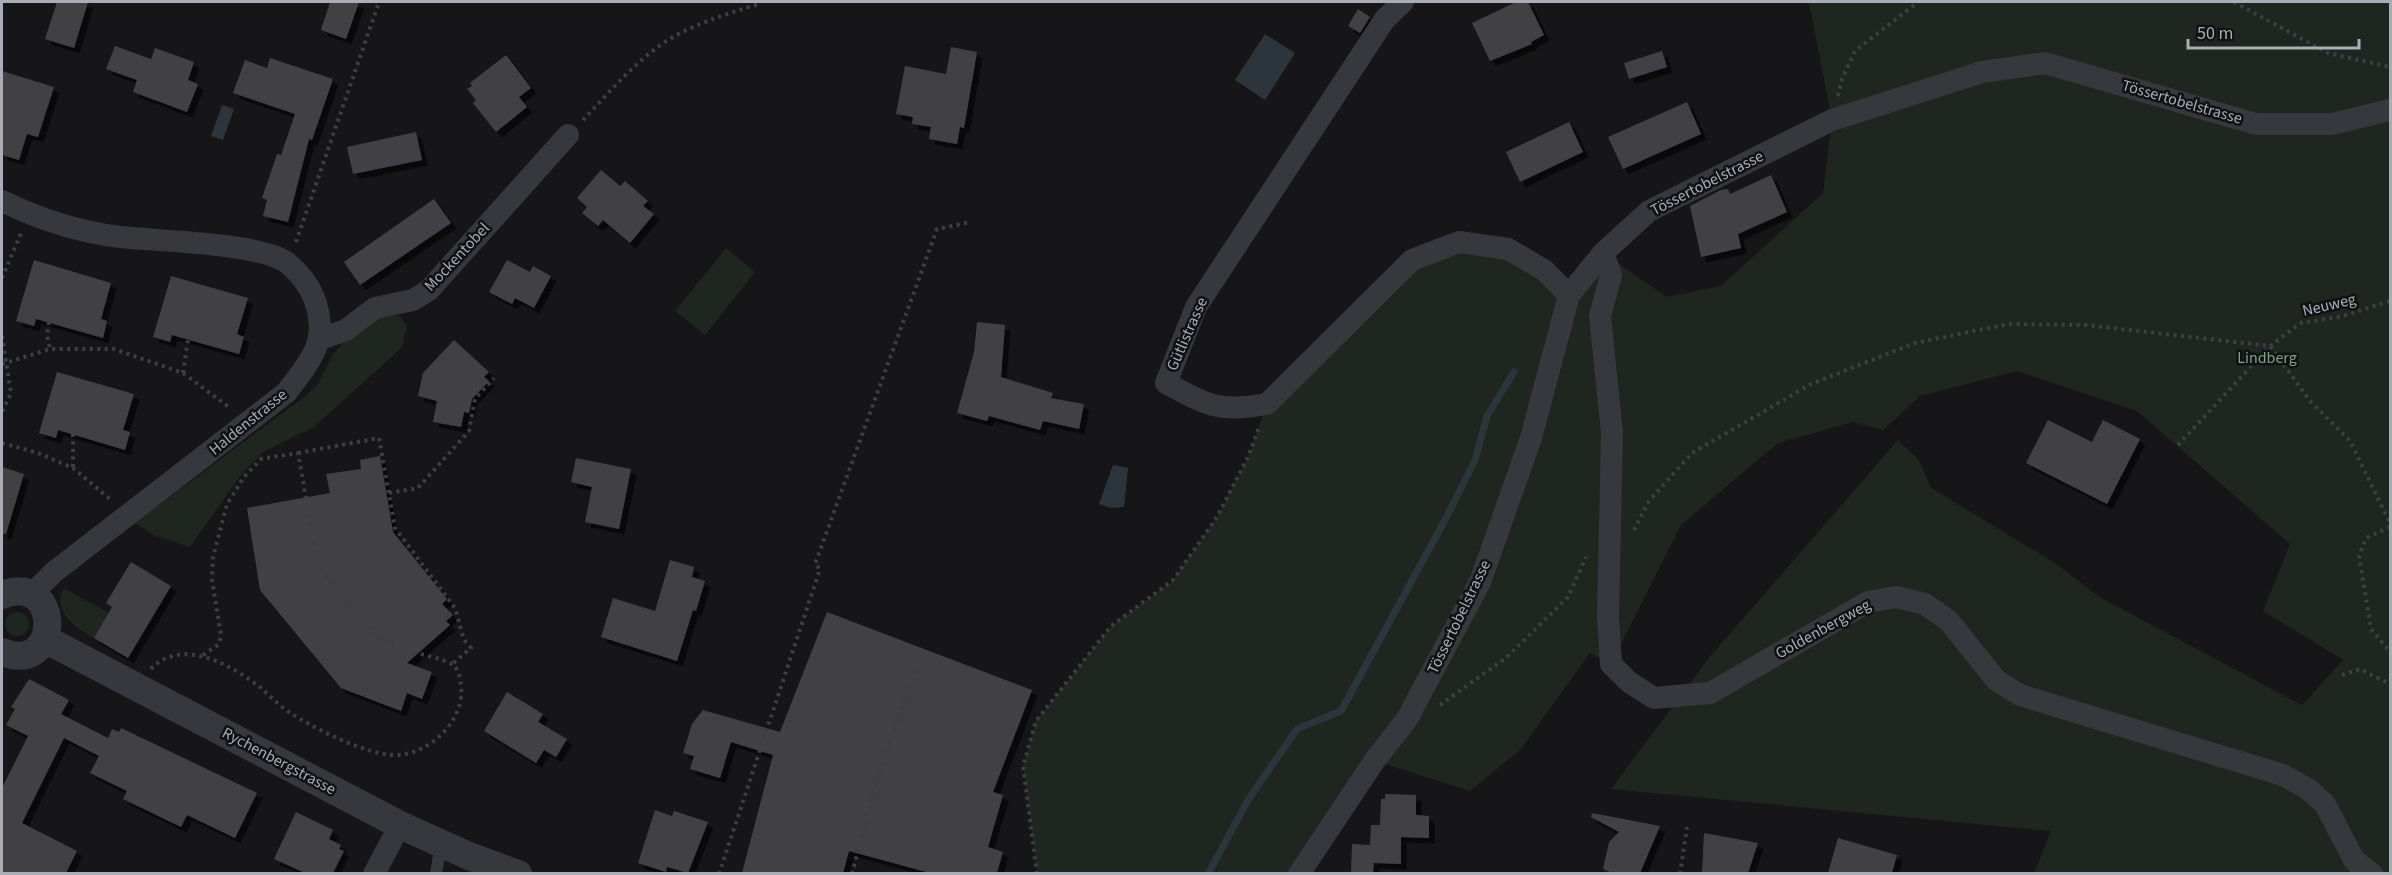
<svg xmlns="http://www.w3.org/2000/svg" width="2392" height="875" viewBox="0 0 2392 875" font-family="'Source Sans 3',sans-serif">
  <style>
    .green { fill: #1e261f }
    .water { fill: #2c353c }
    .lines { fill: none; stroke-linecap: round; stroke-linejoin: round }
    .stream { stroke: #2c353c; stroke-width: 7 }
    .building { fill: #404145; filter: url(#shadow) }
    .path { stroke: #3d3f44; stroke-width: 4; stroke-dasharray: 3 4.5; stroke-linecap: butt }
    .service { stroke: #37383d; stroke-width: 12 }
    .minor { stroke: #37383d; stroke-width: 22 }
    .tertiary { stroke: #37383d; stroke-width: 28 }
    .labels { text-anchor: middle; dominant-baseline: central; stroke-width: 5; stroke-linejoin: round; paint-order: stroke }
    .street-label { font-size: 16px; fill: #a8adb8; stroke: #111113 }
    .park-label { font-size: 16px; fill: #7fa381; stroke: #111113 }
  </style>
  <defs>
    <filter id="shadow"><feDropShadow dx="5.5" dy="5.5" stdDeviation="0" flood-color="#0009"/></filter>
  </defs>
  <rect width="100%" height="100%" fill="#161618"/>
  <path class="green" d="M 1809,2 L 2390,2 L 2390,873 L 2034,873 L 2051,831 L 1611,789 L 1708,659 L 1898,440 L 1919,460 L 1931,488 L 2052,561 L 2101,598 L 2302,705 L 2343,660 L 2263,611 L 2290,544 L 2137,411 L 2017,371 L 1920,396 L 1883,430 L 1853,422 L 1778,443 L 1681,525 L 1611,664 L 1590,653 L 1521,749 L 1470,791 L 1375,761 L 1299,873 L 1037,873 L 1023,766 L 1036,721 L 1111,626 L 1173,580 L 1217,517 L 1248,457 L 1267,404 L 1412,260 L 1459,242 L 1508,249 L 1569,294 L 1603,253 L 1667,297 L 1721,286 L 1823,193 L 1832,120 Z
    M 726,248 L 755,272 L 705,335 L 675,311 Z
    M 396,315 L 401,317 L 407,326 L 402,347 L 397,352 L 314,427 L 263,452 L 241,475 L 190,547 L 153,535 L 135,523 L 308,394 L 318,384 L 333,354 L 345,341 L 377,317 Z
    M 64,588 L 109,613 L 94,638 C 77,629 50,610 64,588 Z
    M5 624a12 12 0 1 1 24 0a12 12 0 1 1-24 0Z"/>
  <path class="water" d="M 1265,34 L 1295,53 L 1265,100 L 1235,80 Z
    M 222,105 L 234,109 L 223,140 L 211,136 Z
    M 1113,465 L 1128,468 L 1124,507 L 1111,508 L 1099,504 Z"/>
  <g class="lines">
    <path class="stream" d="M 1208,874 L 1248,800 L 1297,729 L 1341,711 L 1447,516 L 1475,460 L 1487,416 L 1514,372"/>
  </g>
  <path class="building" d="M 57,2 L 88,2 L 74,48 L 45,39 Z
    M 330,2 L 359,2 L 346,39 L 321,30 Z
    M 1516,2 L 1528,2 L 1544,35 L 1531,42 L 1532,44 L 1490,61 L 1472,23 Z
    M 1358,9 L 1370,17 L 1360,33 L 1348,26 Z
    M 115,46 L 151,59 L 155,48 L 194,62 L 188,80 L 198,84 L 187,112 L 133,92 L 137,80 L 106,69 Z
    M 951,47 L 977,52 L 964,128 L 960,127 L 957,144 L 929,139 L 931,127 L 912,124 L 913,117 L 896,114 L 905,66 L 946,74 Z
    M 1662,51 L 1667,67 L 1629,79 L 1624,63 Z
    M 506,55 L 531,88 L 519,97 L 527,107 L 496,132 L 473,103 L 476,100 L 467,89 L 472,86 L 470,83 Z
    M 270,58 L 333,79 L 312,140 L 309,139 L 288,222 L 263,216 L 267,200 L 262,198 L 277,154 L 281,155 L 295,114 L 233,93 L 245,60 L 267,68 Z
    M 2,71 L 54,87 L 38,137 L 27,134 L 19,160 L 2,155 Z
    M 1687,102 L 1701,134 L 1623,169 L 1608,137 Z
    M 1569,122 L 1583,152 L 1520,182 L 1506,152 Z
    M 416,132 L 422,160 L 353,174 L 347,147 Z
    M 601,170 L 620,186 L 625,181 L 648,201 L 643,206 L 654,214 L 630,243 L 603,220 L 598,226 L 582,213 L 587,207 L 577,198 Z
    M 1771,175 L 1787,212 L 1738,234 L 1741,248 L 1701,257 L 1690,206 L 1721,190 L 1728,189 L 1730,194 Z
    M 434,199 L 451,223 L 360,285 L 344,262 Z
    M 34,260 L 111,283 L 101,319 L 107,321 L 103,338 L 36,319 L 34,326 L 16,321 Z
    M 507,260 L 530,272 L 533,266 L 551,276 L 534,308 L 515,298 L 512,304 L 489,292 Z
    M 171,276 L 248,298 L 237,334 L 244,337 L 239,354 L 172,335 L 170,342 L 153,337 Z
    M 977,322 L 1005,325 L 1001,377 L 1053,393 L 1051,398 L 1084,404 L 1079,429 L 1043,421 L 1040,430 L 989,416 L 987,421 L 957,413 L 974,352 Z
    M 454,340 L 489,372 L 484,377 L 489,381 L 472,399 L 469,413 L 464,412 L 461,427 L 433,422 L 437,401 L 418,396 L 423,373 Z
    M 57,372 L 134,394 L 123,430 L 130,432 L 125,450 L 58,430 L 56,438 L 39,433 Z
    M 2048,420 L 2092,442 L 2103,420 L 2140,439 L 2107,504 L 2026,463 Z
    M 380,456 L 393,532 L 447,599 L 442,604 L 453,615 L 446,621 L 450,625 L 407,663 L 432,672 L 422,699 L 407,693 L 401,711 L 341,688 L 260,590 L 247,508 L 330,493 L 326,474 L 361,469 L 360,460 Z
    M 576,458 L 631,469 L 619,529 L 585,522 L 592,487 L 571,482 Z
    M 2,467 L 24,474 L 6,534 L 2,534 Z
    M 670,560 L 694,567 L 692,577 L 705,581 L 696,611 L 693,610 L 677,661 L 601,637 L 613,598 L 655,611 Z
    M 131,562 L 171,586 L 128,658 L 94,638 L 112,607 L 106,603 Z
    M 827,612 L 1032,690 L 993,792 L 1003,795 L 988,847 L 1003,852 L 997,873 L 930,873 L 849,851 L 843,873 L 742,873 L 773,755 L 731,742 L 720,778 L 690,769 L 694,756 L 683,753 L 692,724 L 703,710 L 780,732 Z
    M 29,679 L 69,700 L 61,714 L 108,738 L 112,729 L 119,732 L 121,728 L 257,793 L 235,838 L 187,815 L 181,827 L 123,799 L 127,791 L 90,773 L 99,756 L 64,738 L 22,823 L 77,851 L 66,873 L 2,873 L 2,788 L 28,736 L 6,725 L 15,709 L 11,707 Z
    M 507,692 L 543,714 L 538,722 L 567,739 L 556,757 L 544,750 L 536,763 L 484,731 Z
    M 1385,794 L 1416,795 L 1416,815 L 1429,816 L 1429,838 L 1401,837 L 1401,864 L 1374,863 L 1373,873 L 1351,873 L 1352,844 L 1370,845 L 1371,825 L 1380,825 L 1381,799 L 1385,799 Z
    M 655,810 L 672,816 L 674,811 L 708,822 L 688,873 L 667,867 L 666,872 L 638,863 Z
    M 296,812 L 333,830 L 329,839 L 341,845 L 339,849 L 344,851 L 333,873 L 305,873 L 274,859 Z
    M 1592,813 L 1660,826 L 1640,873 L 1612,873 L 1603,869 L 1609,842 L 1619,832 L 1591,817 Z
    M 1704,833 L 1758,843 L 1748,873 L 1702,873 Z
    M 1838,838 L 1897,855 L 1892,873 L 1828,873 Z"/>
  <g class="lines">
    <path class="path" d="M 2234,2 L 2328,53 L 2390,67
      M 1838,96 L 1842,79 L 1855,51 L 1918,2
      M 583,120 C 609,93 635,61 668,40 C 696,23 727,14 759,4
      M 296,242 L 379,2
      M 2,278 L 22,231
      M 49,322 L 47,335 L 50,349
      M 2,336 L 11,393 L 2,412
      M 2,364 L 50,349 L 114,349 L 183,373 L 230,408
      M 183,373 L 188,339
      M 73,434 L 73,468
      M 2,443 L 38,453 L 73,468 L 111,500
      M 2178,445 L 2270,346 L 2301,323 L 2343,316 L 2390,301
      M 298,453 L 379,438 L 395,528 L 455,608 L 464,640 L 471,648 L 452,664
      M 389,493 L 418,488 L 469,431 L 475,399 L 494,378
      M 307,507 L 311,534
      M 2390,527 L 2366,538 L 2359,556 L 2371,629 L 2390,652
      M 1634,530 L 1649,501 L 1692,453 L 1811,384 L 1915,343 L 2009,324 L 2086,325 L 2270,346 L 2310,401 L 2350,441 L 2390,523
      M 313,542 L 316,564 L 336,587
      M 341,594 L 358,615
      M 364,621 L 377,638 L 406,649
      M 203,655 L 219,644 L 221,635 L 212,580 L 213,557 L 227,504 L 244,477 L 261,459 L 298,453 L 306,498
      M 151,669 C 182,636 233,666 261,688 C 270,696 279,706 289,712 C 313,728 356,749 384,754 C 423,762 466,723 461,685 C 460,678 459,670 453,665 C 443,658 425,656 414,652
      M 2342,675 L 2360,669 L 2390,684
      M 1440,705 L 1507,657 L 1568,597 L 1586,557
      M 719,874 L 820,569 L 815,564 L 937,229 L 971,222
      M 852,874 L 876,781 L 916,668
      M 1037,874 L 1023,766 L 1036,721 L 1111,626 L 1173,580 L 1217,517 L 1248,457 L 1259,427
      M 1680,874 L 1687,827"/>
    <path class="service" d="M 436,874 L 441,843"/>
    <path class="minor" d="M 1403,2 L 1385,19 L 1196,307 L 1166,383 C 1207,405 1219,413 1267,404 L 1412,260 L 1459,242 L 1508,249 L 1544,270 L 1569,295
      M 2,201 C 39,219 78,232 120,237 C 157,241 259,243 286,262 C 298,271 309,285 314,298 C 330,341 311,359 287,392 L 54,572 L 31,595
      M 1603,253 L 1611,275 L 1600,316 L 1612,433 L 1608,617 L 1611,664 L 1629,682 L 1654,698 L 1710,693 L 1868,602 L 1896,597 L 1925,604 L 1949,621 L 1996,680 L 2020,695 L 2283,775 L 2308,789 L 2325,804 L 2354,860 L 2372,874
      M 320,339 L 346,330 L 375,308 L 413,300 L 429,290 L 568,135
      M 374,874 L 400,825
      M 1299,874 L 1375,760 L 1407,719 L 1480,582 L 1531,438 L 1569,295 L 1603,253 L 1649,211 L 1832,120 L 1982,72 L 2045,63 L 2256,124 L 2332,124 L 2390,110"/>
    <path class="tertiary" d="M 2,595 C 62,571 63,676 2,652
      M 45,639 L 400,825 L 469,856 L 518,874"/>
  </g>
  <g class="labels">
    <g class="street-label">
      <text transform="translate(2182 102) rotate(16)">Tössertobelstrasse</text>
      <text transform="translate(1707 183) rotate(-27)">Tössertobelstrasse</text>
      <text transform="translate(457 257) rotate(-47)">Mockentobel</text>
      <text transform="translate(2329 305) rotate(-13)">Neuweg</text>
      <text transform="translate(1187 334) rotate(-66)">Gütlistrasse</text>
      <text transform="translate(248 422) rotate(-39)">Haldenstrasse</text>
      <text transform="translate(1459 617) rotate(-64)">Tössertobelstrasse</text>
      <text transform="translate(1823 629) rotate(-29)">Goldenbergweg</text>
      <text transform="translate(279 761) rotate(28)">Rychenbergstrasse</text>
    </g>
    <g class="park-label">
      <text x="2267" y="358">Lindberg</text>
    </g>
  </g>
  <rect width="2392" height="875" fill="none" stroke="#a8adb8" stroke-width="6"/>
  <path d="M2188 39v9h171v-9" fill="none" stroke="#a8adb8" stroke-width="3"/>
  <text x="2197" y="39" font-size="18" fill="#a8adb8" stroke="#111113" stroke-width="4.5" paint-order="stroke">50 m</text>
</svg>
